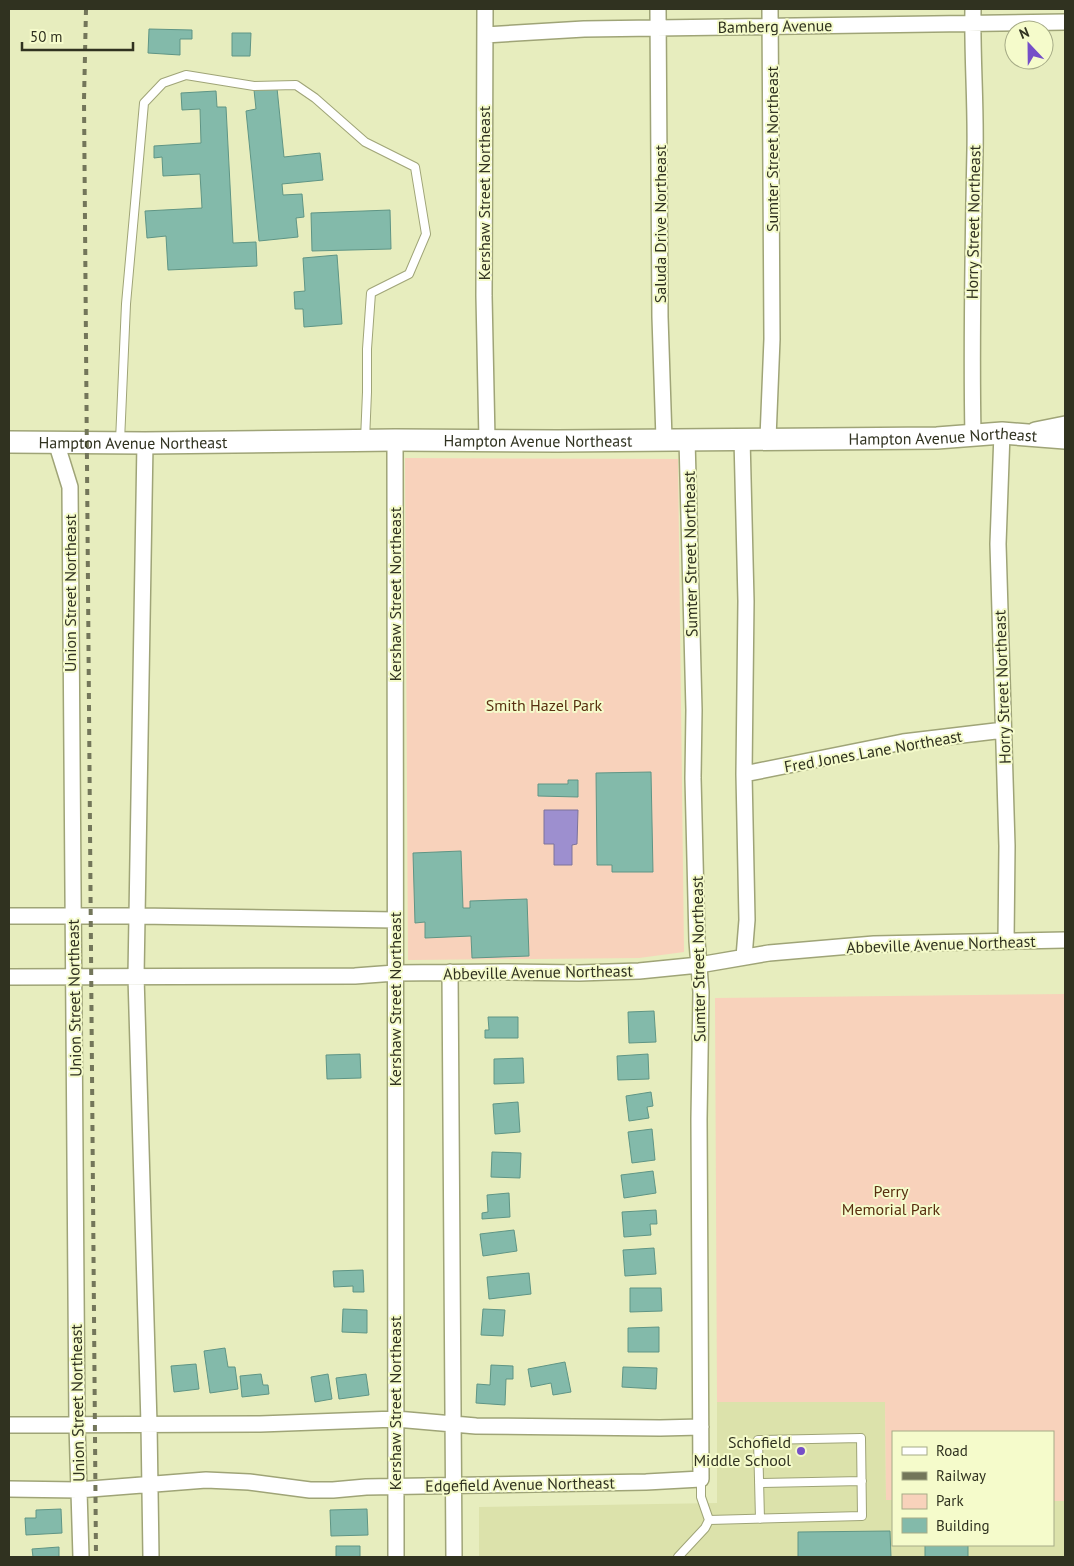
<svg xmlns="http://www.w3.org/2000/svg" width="1074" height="1566" viewBox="0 0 1074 1566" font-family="'PT Sans',sans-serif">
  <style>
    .built { fill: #dce2ab }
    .green { fill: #f8d2bb }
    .water { fill: #9d8fcf; stroke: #7c739a }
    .building { fill: #83baaa; stroke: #5f9585 }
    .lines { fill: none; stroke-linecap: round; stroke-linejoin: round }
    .lane-casing { stroke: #9fa477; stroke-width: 10 }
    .street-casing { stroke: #9fa477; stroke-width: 18 }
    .secondary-casing { stroke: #9fa477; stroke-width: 24 }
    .lane { stroke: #fff; stroke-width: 8 }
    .street { stroke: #fff; stroke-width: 15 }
    .secondary { stroke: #fff; stroke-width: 21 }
    .rail { stroke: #73765a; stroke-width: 4; stroke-dasharray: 6 6; stroke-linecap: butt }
    .poi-dot { fill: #754fc8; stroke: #f5fbcb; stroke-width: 2 }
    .labels { text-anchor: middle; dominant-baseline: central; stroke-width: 4; stroke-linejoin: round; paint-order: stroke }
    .street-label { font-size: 16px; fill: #303220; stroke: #f5fbcb }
    .park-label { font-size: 16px; fill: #592f10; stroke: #f5fbcb }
    .poi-label { font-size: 16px; fill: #303220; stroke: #f5fbcb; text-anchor: end }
  </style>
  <rect width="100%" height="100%" fill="#e7edbe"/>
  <path class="built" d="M 717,1402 L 885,1402 L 886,1500 L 893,1500 L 893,1545 L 1053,1545 L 1053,1501 L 1065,1501 L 1065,1557 L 479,1557 L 479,1507 L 717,1503 Z"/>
  <path class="green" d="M 405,458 L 678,459 L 684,952 L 639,958 L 408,960 Z
    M 1065,994 L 1065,1501 L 1053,1501 L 1053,1432 L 893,1432 L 893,1500 L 886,1500 L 885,1402 L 717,1402 L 715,998 Z"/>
  <path class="water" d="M 544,810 L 578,810 L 577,844 L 572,845 L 572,865 L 554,865 L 554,844 L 544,844 Z"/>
  <path class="building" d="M 149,29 L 192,30 L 192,39 L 180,39 L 180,55 L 148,53 Z
    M 232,33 L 251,33 L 250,56 L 232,56 Z
    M 277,88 L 284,157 L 320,153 L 323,180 L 282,184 L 283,195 L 302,194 L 304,217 L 296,218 L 298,237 L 259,241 L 246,111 L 256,109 L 254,90 Z
    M 216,91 L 217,107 L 226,107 L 233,243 L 256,242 L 257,266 L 168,270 L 166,236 L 147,238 L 145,211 L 202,208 L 200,174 L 163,176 L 162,157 L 154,158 L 154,146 L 201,143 L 200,109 L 182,110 L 181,93 Z
    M 390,210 L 391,249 L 312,251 L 311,213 Z
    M 337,255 L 342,324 L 304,327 L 303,309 L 295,309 L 294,292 L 305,291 L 303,258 Z
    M 651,772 L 653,872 L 612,872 L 612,865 L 597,865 L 596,773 Z
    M 568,780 L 578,780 L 578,797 L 538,796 L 538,784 L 568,784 Z
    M 461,851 L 463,908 L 470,908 L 470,901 L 527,899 L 529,956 L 472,958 L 471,936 L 425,938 L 425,922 L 415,923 L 413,853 Z
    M 654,1011 L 656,1042 L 629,1043 L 628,1012 Z
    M 488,1017 L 518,1017 L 518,1038 L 485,1038 L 485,1030 L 489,1030 Z
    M 360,1054 L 361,1078 L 327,1079 L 326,1055 Z
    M 648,1054 L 649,1079 L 618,1080 L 617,1056 Z
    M 523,1058 L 524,1083 L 494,1084 L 494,1059 Z
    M 651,1092 L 653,1106 L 647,1107 L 649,1118 L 629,1121 L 626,1096 Z
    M 518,1102 L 520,1132 L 495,1134 L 493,1104 Z
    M 652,1129 L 655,1160 L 632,1163 L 628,1132 Z
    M 492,1152 L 521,1153 L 520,1178 L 491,1177 Z
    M 653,1171 L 656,1193 L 624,1198 L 621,1175 Z
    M 509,1193 L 510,1217 L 482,1219 L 482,1213 L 488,1212 L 487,1195 Z
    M 656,1210 L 657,1224 L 650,1224 L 651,1235 L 624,1237 L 622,1212 Z
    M 514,1230 L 517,1251 L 483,1256 L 480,1234 Z
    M 654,1248 L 656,1274 L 625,1276 L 623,1250 Z
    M 363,1270 L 364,1292 L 353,1292 L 353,1286 L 334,1287 L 333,1271 Z
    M 529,1273 L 531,1294 L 489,1299 L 487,1277 Z
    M 630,1288 L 661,1288 L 662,1311 L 630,1312 Z
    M 343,1309 L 367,1310 L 367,1333 L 342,1332 Z
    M 483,1309 L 505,1310 L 503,1336 L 481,1335 Z
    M 659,1327 L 659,1352 L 628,1352 L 628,1328 Z
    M 225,1348 L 228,1367 L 235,1367 L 238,1389 L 210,1393 L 204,1351 Z
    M 565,1362 L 571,1392 L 553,1395 L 551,1383 L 531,1387 L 528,1369 Z
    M 196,1364 L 199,1389 L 174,1392 L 171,1366 Z
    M 491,1365 L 513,1366 L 513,1379 L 506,1379 L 505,1405 L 476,1403 L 477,1384 L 490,1385 Z
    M 623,1367 L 657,1368 L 656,1389 L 622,1387 Z
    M 261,1374 L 263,1385 L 268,1385 L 269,1394 L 242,1397 L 240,1376 Z
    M 328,1374 L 332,1399 L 315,1402 L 311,1377 Z
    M 366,1374 L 369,1395 L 339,1399 L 336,1378 Z
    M 61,1509 L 62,1533 L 26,1535 L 25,1518 L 36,1518 L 36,1510 Z
    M 367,1509 L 368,1535 L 331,1536 L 330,1510 Z
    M 890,1531 L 891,1557 L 798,1557 L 798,1532 Z
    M 925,1545 L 968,1545 L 968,1557 L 925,1557 Z
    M 336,1546 L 360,1546 L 360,1557 L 336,1557 Z
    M 59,1547 L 59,1557 L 33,1557 L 32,1549 Z"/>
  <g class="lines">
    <defs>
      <path id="lane" d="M 120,441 L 126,304 L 144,103 L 163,83 L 186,75 L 254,86 L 296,85 L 315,98 L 365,142 L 415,167 L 426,234 L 409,274 L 371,293 L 367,349 L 367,392 L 365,440
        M 701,1479 L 701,1497 L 709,1520
        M 759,1483 L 862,1481
        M 709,1520 L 862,1516 L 861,1438 L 758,1440 L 760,1519
        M 678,1557 L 705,1528 L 709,1520"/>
      <path id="street" d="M 485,9 L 484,296 L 487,440
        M 658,9 L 660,317 L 664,439
        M 485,35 L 584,29 L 1065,22
        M 1035,430 L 1065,424
        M 973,435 C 971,340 973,245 975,150 C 976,103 972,56 973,9
        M 742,438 L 746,601 L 744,774 L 747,920 L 744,957
        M 768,438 L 772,339 L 770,9
        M 395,440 L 396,1557
        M 56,442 L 70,487 L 77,1425 L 81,1557
        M 145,443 L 136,976 L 149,1424 L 151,1557
        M 744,774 L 903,742 L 1004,730
        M 9,916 L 138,916 L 395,920
        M 1006,941 L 1007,846 L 998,544 L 1002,433 L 1012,432
        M 450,972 L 454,1557
        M 9,977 L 355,976 L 395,973 L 503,972 L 579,973 L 639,971 L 699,965 L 769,953 L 874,944 L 1065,940
        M 9,1425 L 260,1424 L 396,1419 L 476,1426 L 660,1428 L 701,1427
        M 9,1489 L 78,1490 L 206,1480 L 249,1482 L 310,1490 L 333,1490 L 366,1487 L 646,1482 L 701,1479 L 699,1119 L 701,992 L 697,941 L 693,778 L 694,710 L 687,439"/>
      <g id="secondary">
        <path id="s1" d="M 9,442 L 145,443 L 395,440 L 558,441 L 937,438 L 1002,433 L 1065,438"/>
      </g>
    </defs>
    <use href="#lane" class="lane-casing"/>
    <use href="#street" class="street-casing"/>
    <use href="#secondary" class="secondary-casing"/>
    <use href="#lane" class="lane"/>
    <use href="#street" class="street"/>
    <use href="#secondary" class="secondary"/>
    <path class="rail" d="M 86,9 L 84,100 L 96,1557"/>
  </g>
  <circle class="poi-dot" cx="801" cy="1451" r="5"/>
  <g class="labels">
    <g class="street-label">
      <text transform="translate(775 26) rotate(-1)">Bamberg Avenue</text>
      <text transform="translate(772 149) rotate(-90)">Sumter Street Northeast</text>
      <text transform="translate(484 193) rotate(-90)">Kershaw Street Northeast</text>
      <text transform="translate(973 222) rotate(-89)">Horry Street Northeast</text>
      <text transform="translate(660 224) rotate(-90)">Saluda Drive Northeast</text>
      <text stroke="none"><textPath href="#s1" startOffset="934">Hampton Avenue Northeast</textPath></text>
      <text stroke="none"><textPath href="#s1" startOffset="529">Hampton Avenue Northeast</textPath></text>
      <text stroke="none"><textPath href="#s1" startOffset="124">Hampton Avenue Northeast</textPath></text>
      <text transform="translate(690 554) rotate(-91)">Sumter Street Northeast</text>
      <text transform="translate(70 593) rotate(-90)">Union Street Northeast</text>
      <text transform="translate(395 594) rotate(-90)">Kershaw Street Northeast</text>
      <text transform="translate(1002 687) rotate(-92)">Horry Street Northeast</text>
      <text transform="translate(873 751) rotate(-10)">Fred Jones Lane Northeast</text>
      <text transform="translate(941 944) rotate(-2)">Abbeville Avenue Northeast</text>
      <text transform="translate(698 959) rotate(-91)">Sumter Street Northeast</text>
      <text transform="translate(538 972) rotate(-1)">Abbeville Avenue Northeast</text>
      <text transform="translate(74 998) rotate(-91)">Union Street Northeast</text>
      <text transform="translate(395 999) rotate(-90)">Kershaw Street Northeast</text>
      <text transform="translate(77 1403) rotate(-91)">Union Street Northeast</text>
      <text transform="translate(395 1403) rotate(-90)">Kershaw Street Northeast</text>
      <text transform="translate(520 1484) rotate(-1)">Edgefield Avenue Northeast</text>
    </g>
    <g class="park-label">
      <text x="544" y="705">Smith Hazel Park</text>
      <text x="891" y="1191">Perry<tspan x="891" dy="18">Memorial Park</tspan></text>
    </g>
    <g class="poi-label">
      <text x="791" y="1442">Schofield<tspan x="791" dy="18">Middle School</tspan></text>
    </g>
  </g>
  <rect width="1074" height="1566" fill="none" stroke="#303220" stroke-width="20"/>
  <rect x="892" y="1431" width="162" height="115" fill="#f5fbcb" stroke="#a6ab87"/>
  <rect x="902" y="1447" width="25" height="8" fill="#ffffff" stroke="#a6ab87"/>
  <text x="936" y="1456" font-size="15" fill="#303220">Road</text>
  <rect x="902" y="1472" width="25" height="8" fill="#73765a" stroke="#a6ab87"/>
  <text x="936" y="1481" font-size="15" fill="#303220">Railway</text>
  <rect x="902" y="1494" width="25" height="15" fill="#f8d2bb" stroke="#a6ab87"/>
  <text x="936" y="1506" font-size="15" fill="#303220">Park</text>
  <rect x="902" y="1518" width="25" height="15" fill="#83baaa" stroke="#a6ab87"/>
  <text x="936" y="1531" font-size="15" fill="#303220">Building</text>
  <g transform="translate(1029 45) rotate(338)"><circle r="24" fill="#f5fbcb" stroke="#a6ab87"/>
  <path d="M0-4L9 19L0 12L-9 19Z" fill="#754fc8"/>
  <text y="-8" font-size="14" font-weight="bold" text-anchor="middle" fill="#303220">N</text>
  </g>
  <path d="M22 42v8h111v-8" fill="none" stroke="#303220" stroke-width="2.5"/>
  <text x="30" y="42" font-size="15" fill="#303220" stroke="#f5fbcb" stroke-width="4" paint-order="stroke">50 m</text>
</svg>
